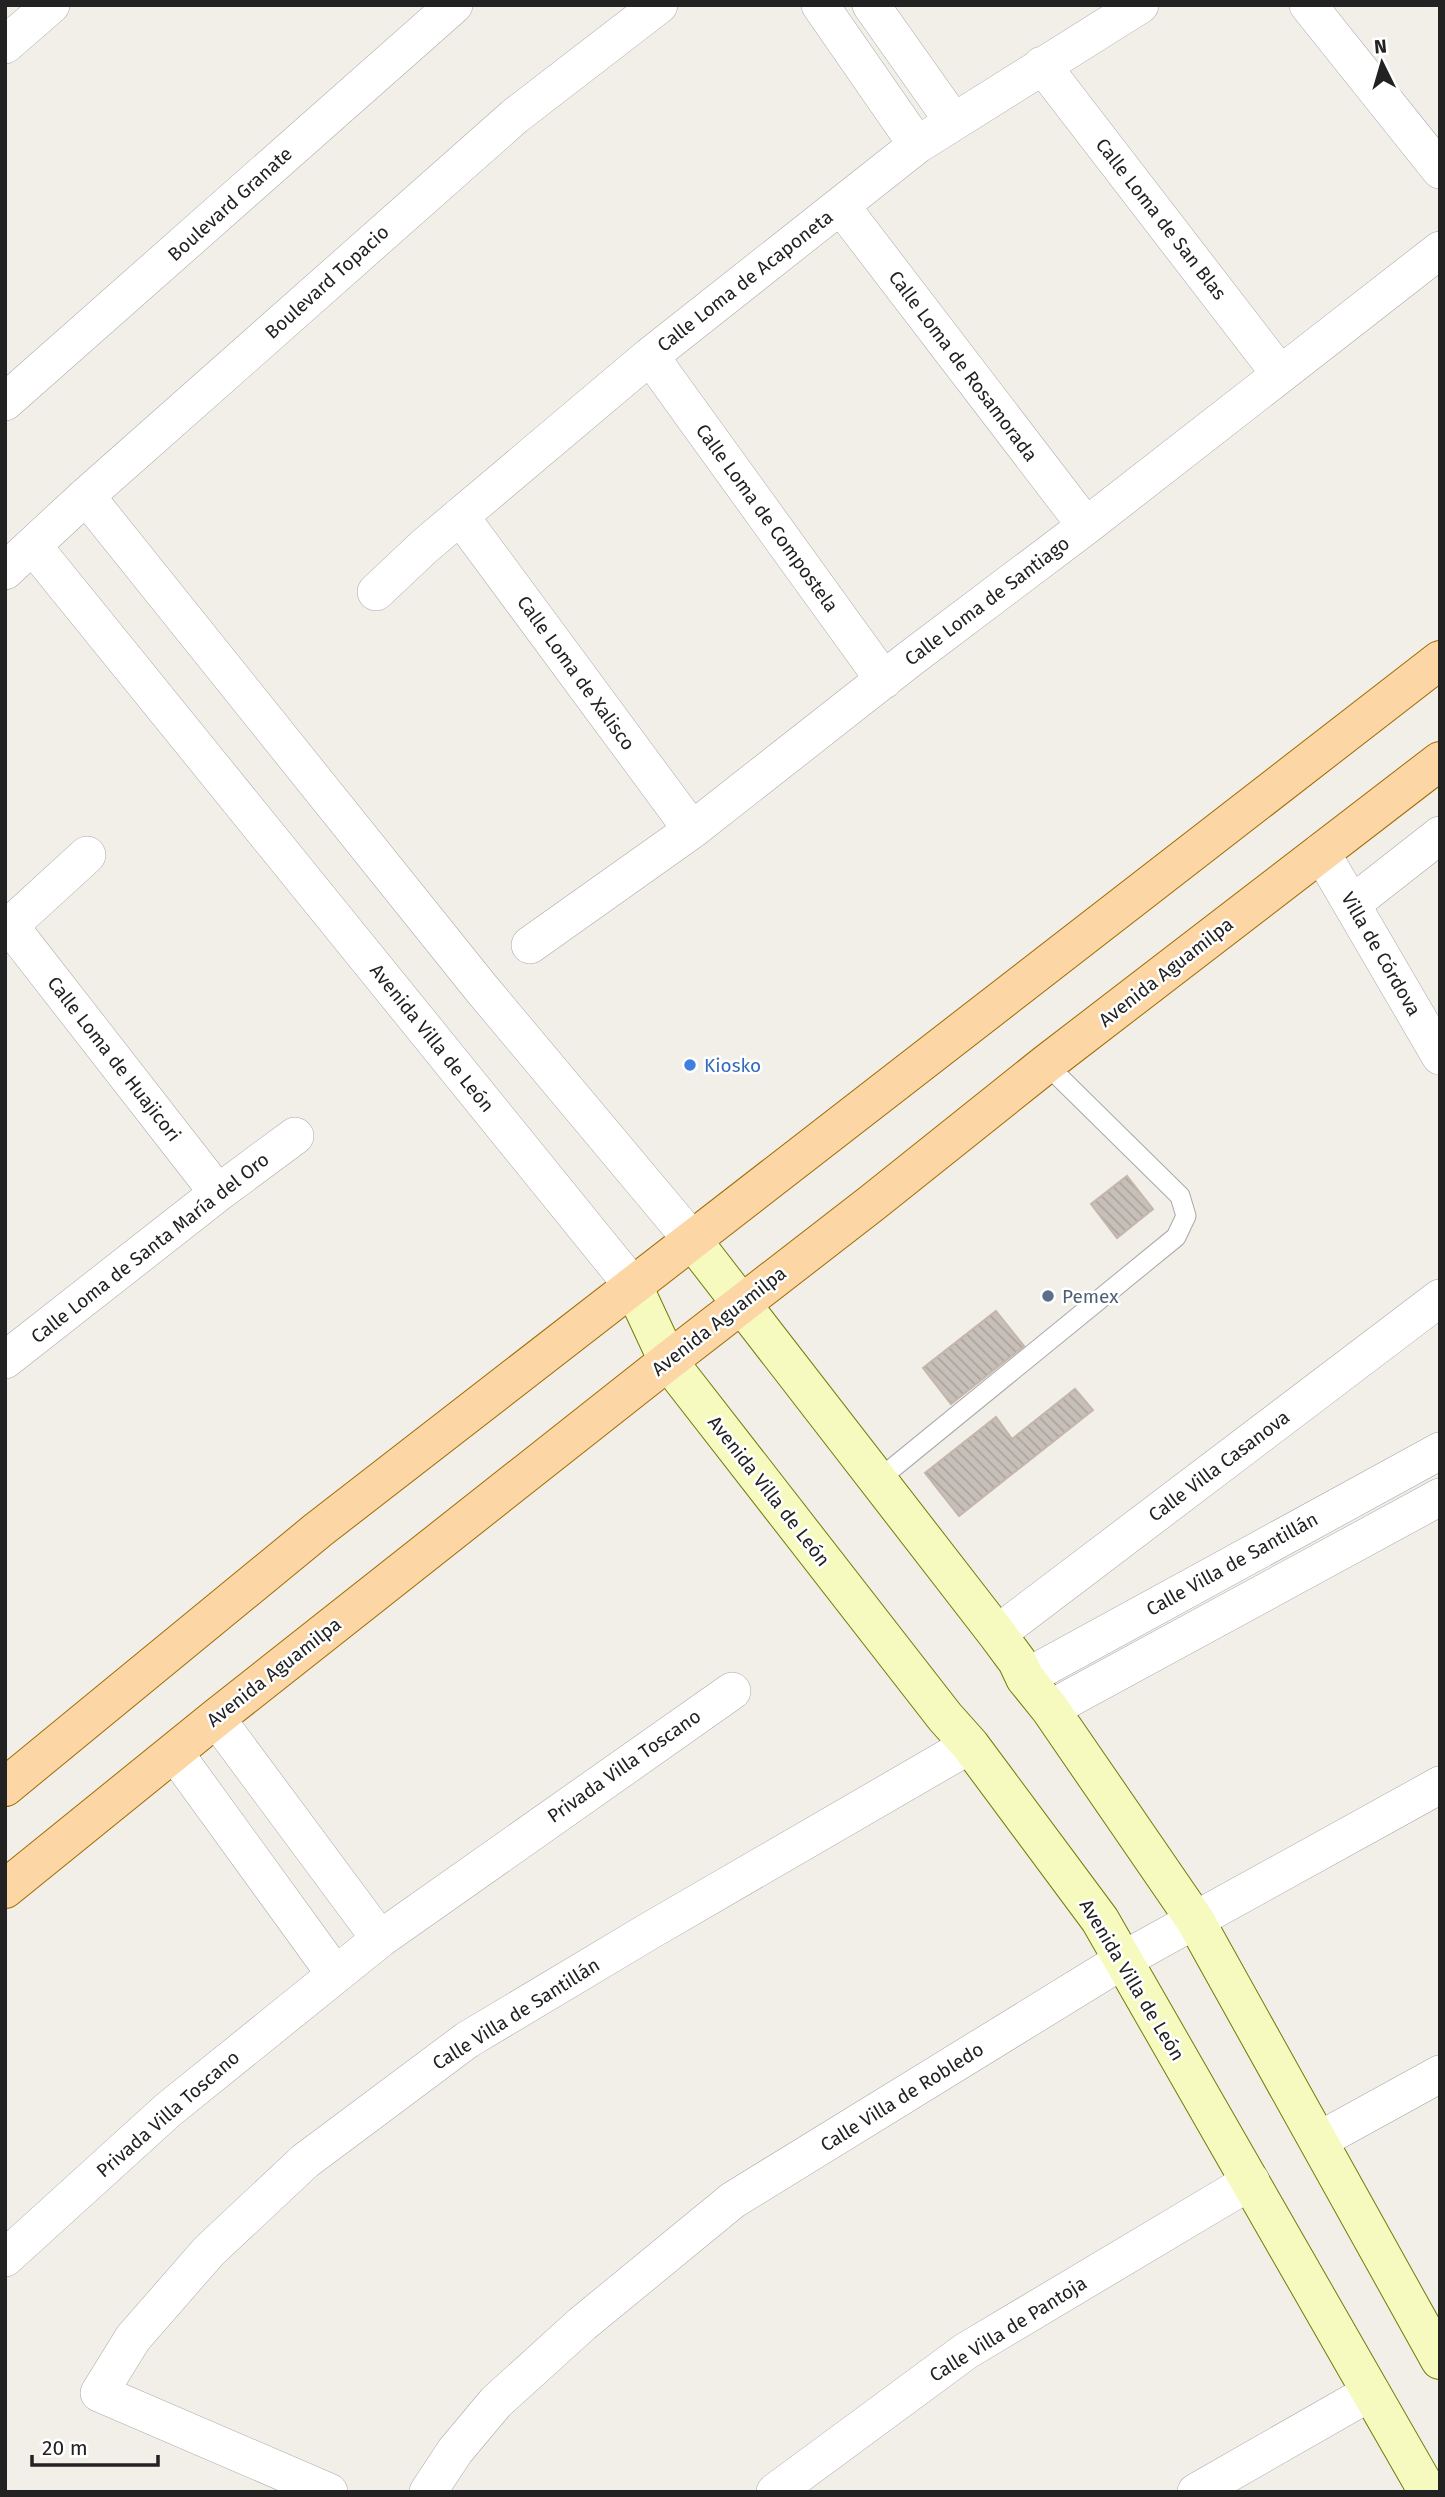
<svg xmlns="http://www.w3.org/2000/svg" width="1445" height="2497" viewBox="0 0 1445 2497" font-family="'Fira Sans',sans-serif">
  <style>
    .building { fill: url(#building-back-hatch); stroke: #c4b6ab; stroke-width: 2 }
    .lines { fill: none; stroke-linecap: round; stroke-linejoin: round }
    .lane-casing { stroke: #a9a9a9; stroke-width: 21 }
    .street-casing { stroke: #a9a9a9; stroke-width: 38 }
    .secondary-casing { stroke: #707d05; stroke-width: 40 }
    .primary-casing { stroke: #a06b00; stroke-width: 40 }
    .lane { stroke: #fff; stroke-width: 19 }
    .street { stroke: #fff; stroke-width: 37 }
    .secondary { stroke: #f7fabf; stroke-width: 38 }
    .primary { stroke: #fcd6a4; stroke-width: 38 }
    .shop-dot { fill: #3f7fe0; stroke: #fff; stroke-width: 2.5 }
    .service-dot { fill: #5c6f8a; stroke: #fff; stroke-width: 2.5 }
    .labels { text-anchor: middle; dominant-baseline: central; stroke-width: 5; stroke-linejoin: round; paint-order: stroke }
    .street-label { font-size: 19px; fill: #222; stroke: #fff }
    .shop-label { font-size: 19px; fill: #366cbe; stroke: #fff; text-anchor: start }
    .service-label { font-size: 19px; fill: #4e5e75; stroke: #fff; text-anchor: start }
  </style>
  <defs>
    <pattern id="building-back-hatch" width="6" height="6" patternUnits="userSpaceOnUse" patternTransform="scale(1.75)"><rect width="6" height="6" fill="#c7bfb8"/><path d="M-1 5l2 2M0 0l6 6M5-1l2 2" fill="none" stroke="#aba49e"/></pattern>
  </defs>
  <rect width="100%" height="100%" fill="#f2efe9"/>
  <path class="building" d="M 1127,1176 L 1153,1209 L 1117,1238 L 1091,1204 Z
    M 996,1311 L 1024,1346 L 951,1404 L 923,1368 Z
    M 1075,1389 L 1093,1410 L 959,1516 L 925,1473 L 996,1417 L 1012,1439 Z"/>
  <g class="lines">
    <defs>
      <path id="lane" d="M 878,1480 L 1176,1237 L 1186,1216 L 1180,1196 L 1046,1064"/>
      <path id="street" d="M 820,5 L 917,145
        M 871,5 L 953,121
        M 1308,5 L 1440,170
        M 5,45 L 51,5
        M 1042,65 L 1280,374
        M 841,206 L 1086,526
        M 650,356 L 884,680
        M 5,402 L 454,5
        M 86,496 L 481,988 L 692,1240
        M 460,516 L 692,830
        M 33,546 L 633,1286
        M 5,571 L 86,496 L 515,116 L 659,5
        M 376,592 L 426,545 L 650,356 L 917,145 L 1140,5
        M 1321,852 L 1440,1056
        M 1352,904 L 1440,835
        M 10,926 L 218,1193
        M 5,930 L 87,855
        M 530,945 L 692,830 L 911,658 L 1086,526 L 1440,250
        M 5,1360 L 218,1193 L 295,1136
        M 997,1634 L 1440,1298
        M 1025,1678 L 1440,1451
        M 1050,1709 L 1440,1497
        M 216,1718 L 380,1939
        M 174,1752 L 335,1974
        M 1318,2141 L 1440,2074
        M 5,2258 L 168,2110 L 380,1939 L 732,1691
        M 329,2492 L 99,2393 L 133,2338 L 209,2251 L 305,2161 L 467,2040 L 651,1930 L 970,1745
        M 428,2492 L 455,2451 L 496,2402 L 582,2324 L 733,2200 L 1123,1960 L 1440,1785
        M 775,2492 L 966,2351 L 1251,2181
        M 1196,2492 L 1371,2392"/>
      <path id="secondary" d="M 692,1240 L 997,1634 L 1017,1661 L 1025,1678 L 1050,1709 L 1195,1920 L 1440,2360
        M 633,1286 L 668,1361 L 945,1717 L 970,1745 L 1100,1920 L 1428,2492"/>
      <path id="primary" d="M 5,1787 L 318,1530 L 1440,660
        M 5,1889 L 216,1718 L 668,1361 L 872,1203 L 1046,1064 L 1440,761"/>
    </defs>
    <use href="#lane" class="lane-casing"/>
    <use href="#street" class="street-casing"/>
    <use href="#secondary" class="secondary-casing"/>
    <use href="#primary" class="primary-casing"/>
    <use href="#lane" class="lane"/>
    <use href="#street" class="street"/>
    <use href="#secondary" class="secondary"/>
    <use href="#primary" class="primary"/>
  </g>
  <circle class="shop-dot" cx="690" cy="1065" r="7"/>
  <circle class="service-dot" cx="1048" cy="1296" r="7"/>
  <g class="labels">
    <g class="street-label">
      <text transform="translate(230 204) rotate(-42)">Boulevard Granate</text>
      <text transform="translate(1161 219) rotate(52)">Calle Loma de San Blas</text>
      <text transform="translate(745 281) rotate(-38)">Calle Loma de Acaponeta</text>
      <text transform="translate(327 282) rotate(-42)">Boulevard Topacio</text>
      <text transform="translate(963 366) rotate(53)">Calle Loma de Rosamorada</text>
      <text transform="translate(767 518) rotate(54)">Calle Loma de Compostela</text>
      <text transform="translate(987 601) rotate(-37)">Calle Loma de Santiago</text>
      <text transform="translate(576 673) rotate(54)">Calle Loma de Xalisco</text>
      <text transform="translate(1381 954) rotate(60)">Villa de Córdova</text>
      <text transform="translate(1166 972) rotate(-38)">Avenida Aguamilpa</text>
      <text transform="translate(432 1038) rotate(51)">Avenida Villa de León</text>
      <text transform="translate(114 1059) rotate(52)">Calle Loma de Huajicori</text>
      <text transform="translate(150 1248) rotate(-38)">Calle Loma de Santa María del Oro</text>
      <text transform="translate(719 1321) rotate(-38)">Avenida Aguamilpa</text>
      <text transform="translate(1219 1466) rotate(-37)">Calle Villa Casanova</text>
      <text transform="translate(769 1491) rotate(52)">Avenida Villa de León</text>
      <text transform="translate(1232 1564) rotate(-29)">Calle Villa de Santillán</text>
      <text transform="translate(274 1672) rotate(-38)">Avenida Aguamilpa</text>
      <text transform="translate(624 1766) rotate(-35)">Privada Villa Toscano</text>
      <text transform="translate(1132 1980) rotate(59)">Avenida Villa de León</text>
      <text transform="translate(516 2014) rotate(-32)">Calle Villa de Santillán</text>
      <text transform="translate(902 2097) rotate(-32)">Calle Villa de Robledo</text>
      <text transform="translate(168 2114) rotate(-41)">Privada Villa Toscano</text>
      <text transform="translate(1008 2329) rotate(-32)">Calle Villa de Pantoja</text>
    </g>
    <g class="shop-label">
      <text x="704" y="1065">Kiosko</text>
    </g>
    <g class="service-label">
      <text x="1062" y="1296">Pemex</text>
    </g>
  </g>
  <rect width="1445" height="2497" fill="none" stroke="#222222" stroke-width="14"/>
  <g transform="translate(1382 63) rotate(355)" stroke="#ffffff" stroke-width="5" paint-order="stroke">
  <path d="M0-5L12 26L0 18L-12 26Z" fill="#222222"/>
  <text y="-10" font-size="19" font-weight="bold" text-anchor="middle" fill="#222222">N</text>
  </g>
  <path d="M32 2455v10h126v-10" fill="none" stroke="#222222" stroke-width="3.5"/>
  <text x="42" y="2455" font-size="21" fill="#222222" stroke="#ffffff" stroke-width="5" paint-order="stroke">20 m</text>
</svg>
